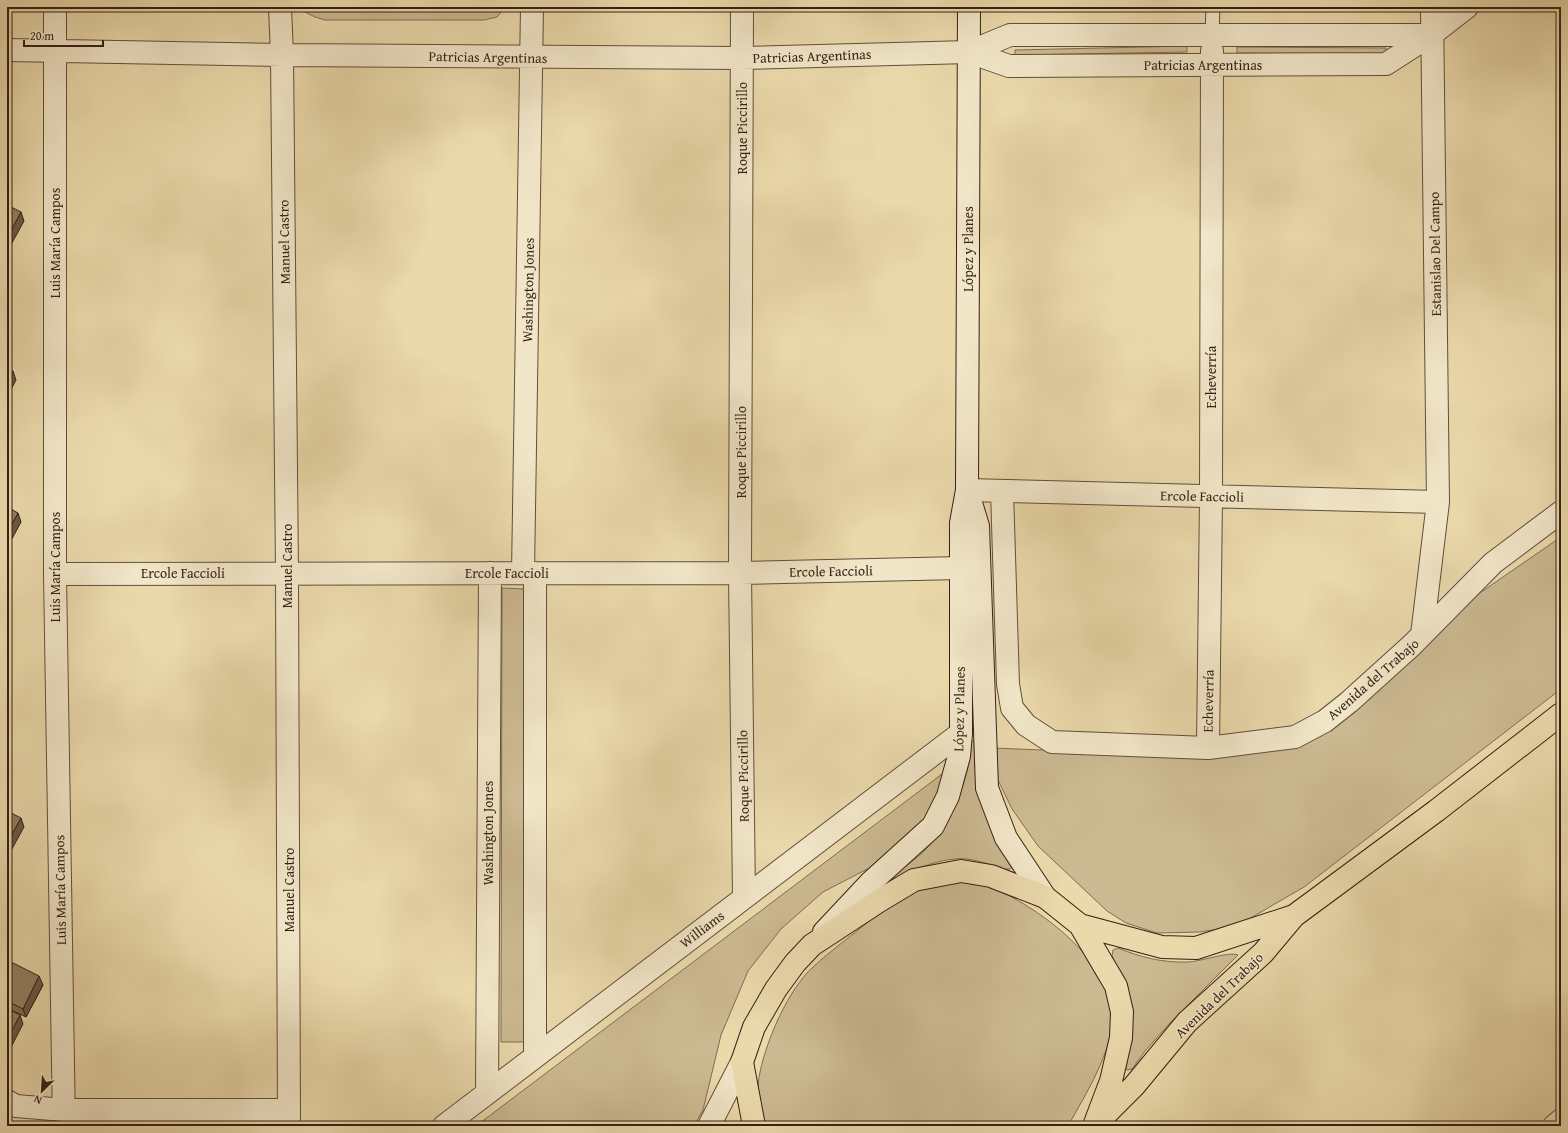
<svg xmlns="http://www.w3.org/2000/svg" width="1568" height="1133" viewBox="0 0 1568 1133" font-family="'Gentium Book Plus',serif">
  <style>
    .green { fill: #cbb991; stroke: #806c52 }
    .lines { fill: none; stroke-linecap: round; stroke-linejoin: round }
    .service-casing { stroke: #624e3a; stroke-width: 15 }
    .minor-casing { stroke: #624e3a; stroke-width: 24 }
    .tertiary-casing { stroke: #624e3a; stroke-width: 24 }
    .secondary-casing { stroke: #351f14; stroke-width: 24 }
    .primary-casing { stroke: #351f14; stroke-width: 24 }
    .service { stroke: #f1e6c8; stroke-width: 13 }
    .minor { stroke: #f1e6c8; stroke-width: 22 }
    .tertiary { stroke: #f1e6c8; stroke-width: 22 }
    .secondary { stroke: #f1e6c8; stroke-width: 22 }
    .primary { stroke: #ead9ab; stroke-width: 22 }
    .wall { fill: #7e6e55; stroke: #351f14 }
    .shaded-wall { fill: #675a45; stroke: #351f14 }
    .building { fill: #938063; stroke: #351f14 }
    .labels { text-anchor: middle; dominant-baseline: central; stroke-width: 3; stroke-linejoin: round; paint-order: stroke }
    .street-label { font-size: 14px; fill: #351f14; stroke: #f1e6c8 }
  </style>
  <rect width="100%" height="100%" fill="#ead9ab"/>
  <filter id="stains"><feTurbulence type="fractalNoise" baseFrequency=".005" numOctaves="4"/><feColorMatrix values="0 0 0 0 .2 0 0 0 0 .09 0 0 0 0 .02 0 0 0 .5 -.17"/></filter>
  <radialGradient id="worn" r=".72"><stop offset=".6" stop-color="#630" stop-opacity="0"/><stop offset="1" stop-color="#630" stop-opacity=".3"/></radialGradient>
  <path class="green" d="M 304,7 L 505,7 L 497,17 L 484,20 L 325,20 L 315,17 L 305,12 Z
    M 1187,46 L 1187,52 L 1015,55 L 1015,50 Z
    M 1237,47 L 1386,48 L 1386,54 L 1237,53 Z
    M 1561,537 L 1561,689 L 1304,887 L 1237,926 L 1200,932 L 1157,933 L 1126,923 L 1107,911 L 1038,846 L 1012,809 L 996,776 L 993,748 L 1210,757 L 1300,745 L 1474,597 Z
    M 502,588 L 525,589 L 524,1042 L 501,1042 Z
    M 971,741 L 974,741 L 975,766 L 979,793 L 1013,866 L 1010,869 L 1004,869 C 992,865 980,861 967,859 C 942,857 916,869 893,879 L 891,877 C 902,869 915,860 925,850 C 950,824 971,778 971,741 Z
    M 942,774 L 946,780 L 936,804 L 913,833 L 881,862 L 823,892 L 781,929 L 748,971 L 721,1035 L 703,1110 L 694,1126 L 480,1126 L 480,1123 Z
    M 963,881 C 972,883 981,883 990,886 C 995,888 1001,892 1006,894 C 1033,908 1060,927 1081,950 C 1094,965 1111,994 1112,1015 C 1114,1050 1085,1095 1068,1126 L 763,1126 C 759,1108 756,1090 760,1072 C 767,1039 788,990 813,967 C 827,954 843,942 858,930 C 881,912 906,889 936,884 C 945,882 954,882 963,881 Z
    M 1118,948 C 1140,957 1163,963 1187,962 C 1199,962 1230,951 1238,955 L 1170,1023 L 1145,1051 L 1132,1069 L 1127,1070 L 1125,1065 L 1124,982 L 1112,956 L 1113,950 Z"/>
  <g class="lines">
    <defs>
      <path id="service" d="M 1212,35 L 1213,7"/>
      <path id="minor" d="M 55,7 L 55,574 L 64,1126
        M 280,7 L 282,55 L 287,573 L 289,1126
        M 742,7 L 740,573 L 744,897
        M 1431,35 L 1467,7
        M 7,50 L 282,55 L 742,58 L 969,52 L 1010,35 L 1431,35 L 1386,64 L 1009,66 L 969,52
        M 967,490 L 1438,502
        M 1002,491 L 1008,684 L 1012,708 L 1026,725 L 1052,742 L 1208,748 L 1295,737 L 1325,721 L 1349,702 L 1412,645 L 1493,563 L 1561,512
        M 523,573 L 532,7
        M 55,574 L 740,573 L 960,568
        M 1422,635 L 1438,502 L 1432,7
        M 1208,748 L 1211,497 L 1212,51
        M 535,1057 L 535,573
        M 487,1093 L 490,573
        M 7,1101 L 16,1106 L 64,1110 L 289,1110
        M 444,1126 L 961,733
        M 1554,1126 L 1561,1120"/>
      <path id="tertiary" d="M 709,1126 L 742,1062"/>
      <path id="secondary" d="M 968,493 L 978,526 L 987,788 L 1006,838 L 1045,897
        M 824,932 L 870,883 L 933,826 L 948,796 L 959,756 L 961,733 L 961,523 L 967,490 L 969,7"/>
      <path id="primary" d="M 1080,925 L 1162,947 L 1196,948 L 1294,916
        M 1099,1121 L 1134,1086 L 1187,1022 L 1263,953 L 1294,916 L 1436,811 L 1561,714
        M 754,1126 L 742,1062 L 754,1027 L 776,989 L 795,963 L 812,945 L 879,901 L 914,880 L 961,871 L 991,876 L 1045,897 L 1080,925 L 1116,986 L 1122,1012 L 1121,1038 L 1111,1081 L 1094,1126"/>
    </defs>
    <use href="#service" class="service-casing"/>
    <use href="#minor" class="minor-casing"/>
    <use href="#tertiary" class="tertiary-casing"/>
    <use href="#secondary" class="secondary-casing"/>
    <use href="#primary" class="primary-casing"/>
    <use href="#service" class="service"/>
    <use href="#minor" class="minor"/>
    <use href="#tertiary" class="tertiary"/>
    <use href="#secondary" class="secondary"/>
    <use href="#primary" class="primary"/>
  </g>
  <path class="wall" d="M 7,960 L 43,985 L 26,1017 L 7,1008 Z"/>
  <path class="shaded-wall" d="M 21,212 L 24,221 L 7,252 L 7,238 Z
    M 13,371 L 16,380 L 7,397 L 7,382 Z
    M 18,513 L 21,522 L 7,548 L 7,533 Z
    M 21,818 L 24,827 L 7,858 L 7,843 Z
    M 39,976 L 43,985 L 26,1017 L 23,1009 Z
    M 20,1015 L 23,1024 L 7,1055 L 7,1040 Z"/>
  <path class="building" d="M 7,205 L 21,212 L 7,238 Z
    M 7,368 L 13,371 L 7,382 Z
    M 7,507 L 18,513 L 7,533 Z
    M 7,811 L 21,818 L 7,843 Z
    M 7,960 L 39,976 L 23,1009 L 7,1001 Z
    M 7,1009 L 20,1015 L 7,1040 Z"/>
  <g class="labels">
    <g class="street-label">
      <text transform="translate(812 56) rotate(-2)">Patricias Argentinas</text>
      <text transform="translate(488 57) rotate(1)">Patricias Argentinas</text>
      <text x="1203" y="65">Patricias Argentinas</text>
      <text transform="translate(742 128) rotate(-90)">Roque Piccirillo</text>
      <text transform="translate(284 242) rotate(-91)">Manuel Castro</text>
      <text transform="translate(55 243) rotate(-90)">Luis María Campos</text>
      <text transform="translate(968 249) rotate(-90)">López y Planes</text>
      <text transform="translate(1435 254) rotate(-91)">Estanislao Del Campo</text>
      <text transform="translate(528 290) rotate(-89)">Washington Jones</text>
      <text transform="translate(1211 377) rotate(-90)">Echeverría</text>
      <text transform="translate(741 452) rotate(-90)">Roque Piccirillo</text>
      <text transform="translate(1202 496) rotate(1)">Ercole Faccioli</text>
      <text transform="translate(287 566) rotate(-90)">Manuel Castro</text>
      <text transform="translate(55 567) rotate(-90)">Luis María Campos</text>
      <text transform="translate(831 571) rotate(-1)">Ercole Faccioli</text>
      <text x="183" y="573">Ercole Faccioli</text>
      <text x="507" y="573">Ercole Faccioli</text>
      <text transform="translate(1373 679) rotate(-41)">Avenida del Trabajo</text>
      <text transform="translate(1208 701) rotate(-89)">Echeverría</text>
      <text transform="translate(959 709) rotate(-89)">López y Planes</text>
      <text transform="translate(743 776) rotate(-91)">Roque Piccirillo</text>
      <text transform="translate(488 833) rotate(-90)">Washington Jones</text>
      <text transform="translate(60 890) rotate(-91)">Luis María Campos</text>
      <text transform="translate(289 890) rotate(-90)">Manuel Castro</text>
      <text transform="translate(702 929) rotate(-37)">Williams</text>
      <text transform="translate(1219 995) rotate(-44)">Avenida del Trabajo</text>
    </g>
  </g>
  <rect width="1568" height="1133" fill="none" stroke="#ead9ab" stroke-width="24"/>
  <rect x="8" y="8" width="1552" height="1117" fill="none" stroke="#351f14" stroke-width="2"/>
  <rect x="12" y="12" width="1544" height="1109" fill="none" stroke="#351f14"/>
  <g transform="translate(42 1091) rotate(205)" stroke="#f1e6c8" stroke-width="3" paint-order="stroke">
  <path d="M0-3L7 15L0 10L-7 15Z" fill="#351f14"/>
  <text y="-6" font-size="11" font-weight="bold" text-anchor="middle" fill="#351f14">N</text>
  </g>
  <path d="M24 40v6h79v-6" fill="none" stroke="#351f14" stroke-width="2"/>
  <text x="30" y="40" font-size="12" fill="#351f14" stroke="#f1e6c8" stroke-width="3" paint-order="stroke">20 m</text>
  <rect width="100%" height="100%" filter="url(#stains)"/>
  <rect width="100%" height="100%" fill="url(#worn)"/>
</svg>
